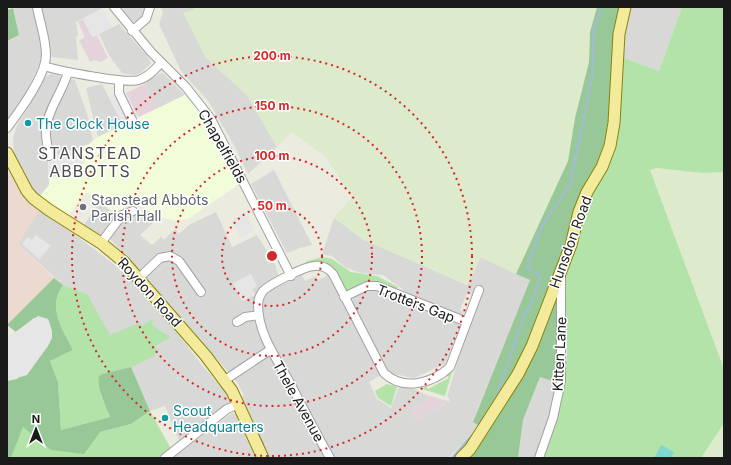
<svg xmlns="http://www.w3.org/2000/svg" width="731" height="465" viewBox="0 0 731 465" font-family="Inter,sans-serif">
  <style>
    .residential { fill: #d8d8d7 }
    .commercial { fill: #ecdad0 }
    .industrial { fill: #e4d3db }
    .education { fill: #f1fcd9 }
    .farmland { fill: #deeacc }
    .grass { fill: #b3e3a9 }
    .forest { fill: #98c898 }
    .pitch { fill: #83d6d0 }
    .parking { fill: #e6e6e6 }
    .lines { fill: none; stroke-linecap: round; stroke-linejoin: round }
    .stream { stroke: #a3bbd7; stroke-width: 2 }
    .minor-casing { stroke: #a1a1a1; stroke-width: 10 }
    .major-casing { stroke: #87840a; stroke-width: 13 }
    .minor { stroke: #fff; stroke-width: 8 }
    .major { stroke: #f4ea9c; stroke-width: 11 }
    .ring { fill: none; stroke: #d62828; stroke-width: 2; stroke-dasharray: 2 4 }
    .culture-dot { fill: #0f9aa8; stroke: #fff; stroke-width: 1.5 }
    .worship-dot { fill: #6b7280; stroke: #fff; stroke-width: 1.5 }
    .labels { text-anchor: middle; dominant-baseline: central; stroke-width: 3; stroke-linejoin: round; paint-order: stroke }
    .culture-label { font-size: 14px; fill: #0d838f; stroke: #fff; text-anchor: start }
    .street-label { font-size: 14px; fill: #1a1a1a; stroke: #fff }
    .worship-label { font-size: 14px; fill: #5b616d; stroke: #fff; text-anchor: start }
    .quarter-label { font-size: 16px; letter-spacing: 1px; fill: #4d4d4d; stroke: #fff }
    .centre { fill: #d62828; stroke: #fff; stroke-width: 2 }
    .ring-label { font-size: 12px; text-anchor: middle; font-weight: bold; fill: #d62828; stroke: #fff; stroke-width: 3; stroke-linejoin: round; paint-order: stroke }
  </style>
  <rect width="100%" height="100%" fill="#ebebe0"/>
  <path class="residential" d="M 13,7 L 33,7 L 40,39 L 42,58 L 24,98 L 8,121 L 7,41 L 19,35 Z
    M 41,7 L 105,7 L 76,22 L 78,36 L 76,37 L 78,60 L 52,57 Z
    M 121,7 L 146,7 L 143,16 L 136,22 L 133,22 Z
    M 161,7 L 194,7 L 194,9 L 184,14 L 206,58 L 247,95 L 277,147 L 248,174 L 235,147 L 209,102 L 181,71 L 159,24 L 163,13 Z
    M 630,7 L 682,7 L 659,71 L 622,57 Z
    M 119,24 L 148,57 L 151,63 L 141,73 L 135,75 L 122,73 L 109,55 L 99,34 Z
    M 163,73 L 185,95 L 156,109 L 145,84 L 159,74 Z
    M 52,74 L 75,80 L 87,114 L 93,140 L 89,144 L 48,159 L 49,185 L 39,197 L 32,190 L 17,162 L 14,153 L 13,137 L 16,128 L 45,77 Z
    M 102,84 L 123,125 L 98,137 L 86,88 Z
    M 274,170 L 312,245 L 300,248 L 287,253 L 251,184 Z
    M 100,202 L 117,215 L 101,235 L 83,226 Z
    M 40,209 L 110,261 L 132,281 L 155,309 L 165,317 L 201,364 L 232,400 L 180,443 L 165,406 L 150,411 L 131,367 L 102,374 L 87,294 L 63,285 L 18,244 Z
    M 216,212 L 232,247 L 257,235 L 274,262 L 282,285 L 302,275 L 305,281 L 316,276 L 318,280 L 329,275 L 381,375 L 369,382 L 377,399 L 391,408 L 398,389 L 402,387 L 414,389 L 427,395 L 428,399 L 411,410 L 418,420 L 450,400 L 447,396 L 480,290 L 473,296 L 467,293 L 460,310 L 466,312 L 459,315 L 409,294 L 383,275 L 361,273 L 345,267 L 332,256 L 322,254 L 334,218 L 364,240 L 467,285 L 480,257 L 530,280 L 473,421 L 478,425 L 465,442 L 448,458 L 269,458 L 241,397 L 244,395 L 237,382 L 151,283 L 109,238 L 123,217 L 136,214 L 150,218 L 154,222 L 140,235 L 152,245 L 161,237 L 164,240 L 175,229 L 179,234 L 189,225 Z
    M 376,290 L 458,324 L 459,326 L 446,363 L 414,378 L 394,374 L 387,371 L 352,301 L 354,297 L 366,291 Z
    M 540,377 L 556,382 L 551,409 L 536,458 L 518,458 L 523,420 Z
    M 232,413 L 237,414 L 258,458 L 176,458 L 175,456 Z"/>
  <path class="commercial" d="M 7,171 L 40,209 L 18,244 L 54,278 L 7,326 Z"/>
  <path class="industrial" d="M 83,19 L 92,37 L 97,35 L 108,58 L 100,62 L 95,60 L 90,62 L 79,40 L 84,38 L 84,35 L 78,22 Z
    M 145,84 L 156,109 L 138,117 L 126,93 Z
    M 427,395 L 448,401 L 418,420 L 411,410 L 428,399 Z"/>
  <path class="education" d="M 185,95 L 199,111 L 215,136 L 238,185 L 188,219 L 176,221 L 166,219 L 138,205 L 132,205 L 124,208 L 117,215 L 86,192 L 68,217 L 39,197 L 49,185 L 50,174 L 48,159 L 89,144 L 98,137 Z"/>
  <path class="farmland" d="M 194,7 L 597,7 L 590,32 L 589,62 L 575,118 L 568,161 L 516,274 L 481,257 L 468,285 L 364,240 L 334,218 L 352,197 L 325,156 L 291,132 L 277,147 L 247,95 L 206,58 L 183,13 L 194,9 Z
    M 657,168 L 703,173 L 724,172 L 724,369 L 650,170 Z
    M 724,423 L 724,458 L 701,458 Z"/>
  <path class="grass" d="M 682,7 L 724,7 L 724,172 L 703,173 L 657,168 L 650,170 L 724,369 L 724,423 L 701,458 L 542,458 L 563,386 L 567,355 L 565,276 L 567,263 L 586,202 L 615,152 L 621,97 L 622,57 L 659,71 Z
    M 323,257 L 332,259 L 351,272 L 377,276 L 398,287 L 396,290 L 386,286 L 347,291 L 345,290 L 335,273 L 302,266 L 307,261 Z
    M 63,285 L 87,294 L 110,335 L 139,323 L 142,326 L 152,319 L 154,321 L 151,324 L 170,337 L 155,346 L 158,352 L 154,355 L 154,356 L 131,367 L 102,374 L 99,376 L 101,396 L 110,417 L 61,430 L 58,382 L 50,361 L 73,350 C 62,328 47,308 63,285 Z
    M 452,372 L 445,396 L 422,389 L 426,386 L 428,389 L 449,378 L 447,375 Z
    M 387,384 L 397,387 L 391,406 L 378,398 L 375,391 Z
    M 150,411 L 171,449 L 160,458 L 10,458 L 23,426 L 51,450 L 100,432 L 131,424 Z"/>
  <path class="forest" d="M 597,7 L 619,7 C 608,52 615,93 607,136 C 602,163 585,184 576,209 C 560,254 548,301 528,346 C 515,374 497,401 478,425 L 473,422 L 530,280 L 516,274 L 568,161 L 575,118 L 589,62 L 590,32 Z
    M 13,8 L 19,35 L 7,41 L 7,10 Z
    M 54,278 L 63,285 C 47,308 62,328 73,350 L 50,361 L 58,382 L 61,430 L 110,417 C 105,404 97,390 99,376 L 102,374 L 131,367 L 150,411 L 131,424 L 100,432 L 84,454 L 51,450 L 23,427 L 11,457 L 7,458 L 7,381 L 17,379 L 52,338 L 52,331 L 48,319 L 34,318 L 16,332 L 7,325 Z
    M 557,286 L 556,382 L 540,377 L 523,420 L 518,458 L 469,458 Z"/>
  <path class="pitch" d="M 661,445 L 674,452 L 671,458 L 654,458 Z"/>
  <path class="parking" d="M 102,9 L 113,27 L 92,37 L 83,19 Z
    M 122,91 L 126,93 L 138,116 L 123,124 L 109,98 Z
    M 82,147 L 85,163 L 60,171 L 54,178 L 50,174 L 48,159 Z
    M 247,213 L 255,231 L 240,237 L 232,220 Z
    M 36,235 L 51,246 L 39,259 L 22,244 L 28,237 L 32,240 Z
    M 251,274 L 257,286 L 252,289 L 255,295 L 242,301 L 233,283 Z
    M 38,316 L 48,319 L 50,325 L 52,338 L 48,346 L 27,375 L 7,381 L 7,338 Z"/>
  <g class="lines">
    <path class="stream" d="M 495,401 L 524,316 L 532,302 L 541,277 L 527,268 L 542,226 L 570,185 L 592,77 L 594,29 L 601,7
      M 255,428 L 263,444
      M 452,458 L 475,432"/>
    <defs>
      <path id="minor" d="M 114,7 L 151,52 L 186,87 L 211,119 L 291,276
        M 132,31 L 146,19 L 150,7
        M 44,66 C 60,71 126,84 139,80 C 149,77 155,69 161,63
        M 119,80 L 119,93 L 132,120
        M 7,128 C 19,112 46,76 46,55 C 46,39 40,23 37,7
        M 49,156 C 48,147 45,137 46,128 C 48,109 63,91 68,72
        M 101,243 L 122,215 L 133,211
        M 139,278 L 160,258 L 170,256 L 179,261 L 201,292
        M 344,297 L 367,286 L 377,286 L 467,322
        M 237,322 L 245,317 L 259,315
        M 225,380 L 270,350
        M 165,458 L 227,409 L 239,404
        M 330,458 C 316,433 303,408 290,383 C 277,359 258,334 258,305 C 258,301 260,295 263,291 C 270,284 305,266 315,266 C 322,265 328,268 333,274 L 384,373 C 403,391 432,384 450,367 L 479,290
        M 539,458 L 553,418 L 561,381 L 561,275"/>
      <path id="major" d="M 7,153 L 27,191 L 33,198 L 49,210 L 101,243 L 124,262 L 206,356 L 232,391 L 263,458
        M 461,458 L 470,449 L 518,374 L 532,346 L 571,245 L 579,212 L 587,192 L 602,167 L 610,146 L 614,123 L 619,34 L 625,7"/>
    </defs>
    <use href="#minor" class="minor-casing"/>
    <use href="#major" class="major-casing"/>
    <use href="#minor" class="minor"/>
    <use href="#major" class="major"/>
  </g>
  <g class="ring">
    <circle cx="272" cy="256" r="50"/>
    <circle cx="272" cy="256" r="100"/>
    <circle cx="272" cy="256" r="150"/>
    <circle cx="272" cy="256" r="200"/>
  </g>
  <g class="culture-dot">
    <circle cx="28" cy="123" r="4"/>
    <circle cx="165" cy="418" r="4"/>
  </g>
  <circle class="worship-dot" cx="83" cy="207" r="4"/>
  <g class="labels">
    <g class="culture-label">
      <text x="36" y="123">The Clock House</text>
      <text x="173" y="410">Scout<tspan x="173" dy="16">Headquarters</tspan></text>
    </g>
    <g class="street-label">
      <text transform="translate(223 146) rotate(60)">Chapelfields</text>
      <text transform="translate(570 242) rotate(-70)">Hunsdon Road</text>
      <text transform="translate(150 292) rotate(48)">Roydon Road</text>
      <text transform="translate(416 303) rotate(21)">Trotters Gap</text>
      <text transform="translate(559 354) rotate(-87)">Kitten Lane</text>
      <text transform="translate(299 401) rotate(61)">Thele Avenue</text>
    </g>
    <g class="worship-label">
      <text x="91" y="199">Stanstead Abbots<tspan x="91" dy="16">Parish Hall</tspan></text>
    </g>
    <g class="quarter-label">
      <text x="90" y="153">STANSTEAD<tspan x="90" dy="18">ABBOTTS</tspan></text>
    </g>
  </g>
  <circle cx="272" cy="256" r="6" class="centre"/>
  <g class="ring-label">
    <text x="272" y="60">200 m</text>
    <text x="272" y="110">150 m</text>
    <text x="272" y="160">100 m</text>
    <text x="272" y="210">50 m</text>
  </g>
  <rect width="731" height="465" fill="none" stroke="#1a1a1a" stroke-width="16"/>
  <g transform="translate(36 429)" stroke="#ffffff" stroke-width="3" paint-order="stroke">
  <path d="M0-3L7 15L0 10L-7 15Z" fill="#1a1a1a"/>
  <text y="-6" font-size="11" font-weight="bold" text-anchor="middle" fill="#1a1a1a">N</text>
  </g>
</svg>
